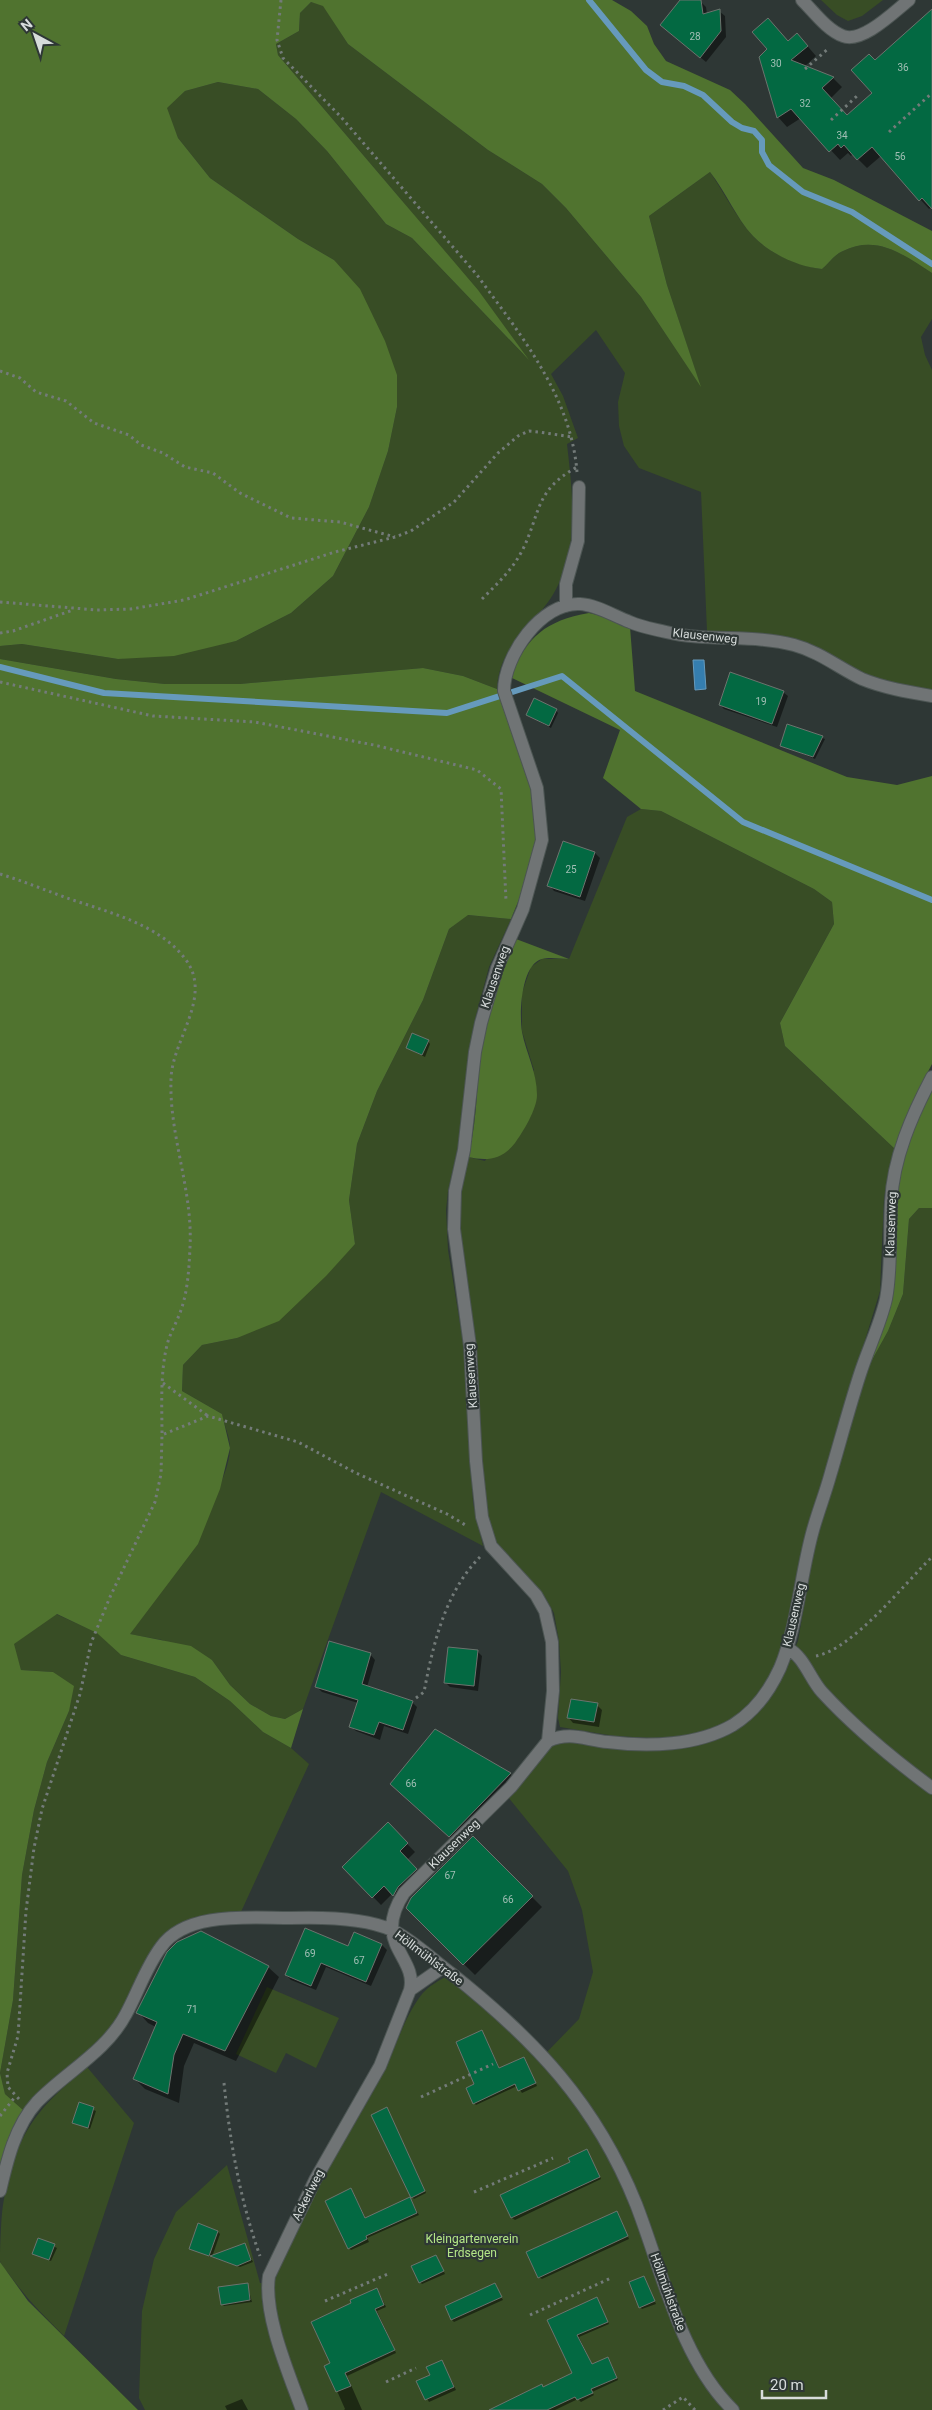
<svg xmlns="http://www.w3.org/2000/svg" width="932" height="2410" viewBox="0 0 932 2410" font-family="Roboto,sans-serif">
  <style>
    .green { fill: #384d25 }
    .forest { fill: #50732f }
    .water { fill: #357eaf; stroke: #669abc }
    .shadow { fill: #0007 }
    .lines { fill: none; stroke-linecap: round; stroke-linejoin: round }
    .stream { stroke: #669abc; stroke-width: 6 }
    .building { fill: #036942; stroke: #6c736e }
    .minor-casing { stroke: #4c5553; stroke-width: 14 }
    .path { stroke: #737b79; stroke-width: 3; stroke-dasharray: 2.5 4; stroke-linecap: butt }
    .minor { stroke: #707475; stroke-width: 12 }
    .labels { text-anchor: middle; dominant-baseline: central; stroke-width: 4.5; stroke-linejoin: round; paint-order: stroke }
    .number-label { font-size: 10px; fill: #a2bfb5 }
    .street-label { font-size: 12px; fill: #d7dcdb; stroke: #2e3735 }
    .park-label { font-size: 12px; fill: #b3e687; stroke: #2e3735 }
  </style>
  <rect width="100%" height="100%" fill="#2e3735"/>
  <path class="green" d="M 821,0 L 883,0 L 862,16 L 848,21 L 837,15 Z
    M 311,2 L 323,5 L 348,44 L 488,150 L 542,184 L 566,208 L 641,297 L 700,385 L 667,285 L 649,216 L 710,172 C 723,191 738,220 753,236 C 770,254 799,266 822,269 C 828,264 835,254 843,251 C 877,234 904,255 932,273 L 932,319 L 921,337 L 925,355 L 932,370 L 932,691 L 882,680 L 762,636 L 707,631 L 701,492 L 639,468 L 624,446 L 619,426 L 618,402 L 625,373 L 596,330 L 551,374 L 563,396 L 578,438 L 567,444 C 572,489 579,541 559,583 C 541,624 499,640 497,689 L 463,676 L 423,668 L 240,684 L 165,684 L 116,679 L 0,659 L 0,646 L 22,644 L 118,659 L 236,641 L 291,613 L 333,576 L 369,507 L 388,451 L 397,407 L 334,260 L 298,239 L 210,178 L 178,138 L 166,108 L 185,91 L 218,82 L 258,89 L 296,119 L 327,151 L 386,224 L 412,238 L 525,356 L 403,202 L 278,55 L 276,44 L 299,31 L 300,13 Z
    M 641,809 L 661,811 L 814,889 L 832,902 L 834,924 L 780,1023 L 785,1046 L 895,1149 L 884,1197 L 880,1291 L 805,1537 L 783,1648 L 774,1671 L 761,1692 L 744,1710 L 729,1721 L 707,1731 L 681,1737 L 651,1738 L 615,1736 L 560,1727 L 558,1718 L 561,1672 L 559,1641 L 554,1613 L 545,1597 L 493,1540 L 487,1516 L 458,1224 L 460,1192 L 468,1157 L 485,1161 L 534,1070 L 522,1031 L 522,993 L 531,967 L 542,959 L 569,959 L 627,817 Z
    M 467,915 L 511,919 L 489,967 L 475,1019 L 468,1058 L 461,1133 L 448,1191 L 446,1210 L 448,1250 L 463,1342 L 468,1402 L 473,1503 L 483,1546 L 381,1492 L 303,1709 L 285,1719 L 271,1716 L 250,1704 L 230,1685 L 212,1660 L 162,1640 L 129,1634 C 157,1599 230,1490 230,1448 C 230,1437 224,1425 222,1414 L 182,1391 L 183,1365 L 202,1345 L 237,1338 L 355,1244 L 349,1200 L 357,1144 L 377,1091 L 423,1000 L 449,929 Z
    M 919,1208 L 932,1208 L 932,2410 L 739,2410 L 700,2361 L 621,2161 L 601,2122 L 581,2092 L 547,2052 L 579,2019 L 593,1972 L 582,1910 L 568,1871 L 508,1797 L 548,1747 L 560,1741 L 697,1744 L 770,1697 L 785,1673 L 798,1641 L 816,1537 L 867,1369 L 888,1331 L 903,1294 L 909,1219 Z
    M 56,1614 L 98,1633 L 121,1655 L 195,1677 L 230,1701 L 263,1732 L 291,1748 L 309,1764 L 240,1914 L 206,1916 L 187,1921 L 168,1931 L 121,2015 L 99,2043 L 46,2085 L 23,2110 L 5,2094 L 0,2073 L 13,2000 L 22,1875 L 34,1810 L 47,1762 L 69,1711 L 53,1672 L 21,1670 L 13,1644 Z
    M 447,1976 L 524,2043 L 573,2098 L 612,2165 L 630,2204 L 691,2365 L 703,2384 L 726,2410 L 145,2410 L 139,2398 L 142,2311 L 154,2259 L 176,2212 L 227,2165 L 260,2283 L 274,2283 C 297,2213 345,2144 380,2079 C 395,2052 403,2018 422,1994 C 429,1986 438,1981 447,1976 Z
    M 267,1987 L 339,2018 L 316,2068 L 286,2053 L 276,2073 L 236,2054 Z
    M 87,2067 L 134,2123 L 64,2336 C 45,2317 27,2299 11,2277 C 8,2272 2,2267 0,2261 C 0,2250 1,2217 3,2205 C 17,2134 32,2113 87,2067 Z"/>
  <path class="forest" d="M 0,0 L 612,0 L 631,11 L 647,26 L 654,44 L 666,61 L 730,90 L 745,104 L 803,168 L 834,180 L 932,231 L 932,273 C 904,255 877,234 843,251 C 835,254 828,264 822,269 C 799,267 770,254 753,236 C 736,218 726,192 710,172 L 649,216 L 667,285 L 701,387 L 641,297 L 566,208 L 542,184 L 488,150 L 348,44 L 323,6 L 311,2 L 300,13 L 299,31 L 276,44 L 278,55 L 478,290 L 529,360 L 412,238 L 386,224 L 327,151 L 296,119 L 258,89 L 218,82 L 185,91 L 167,108 L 178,138 L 210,178 L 298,239 L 334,260 L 360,289 L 385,341 L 397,375 L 397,407 L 388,451 L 369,507 L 333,576 L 291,613 L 236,641 L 174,656 L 118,659 L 22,644 L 0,646 Z
    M 589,613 L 606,617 L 630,627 L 635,691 L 847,777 L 897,785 L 932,776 L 932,1064 L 919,1089 L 895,1149 L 785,1046 L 780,1023 L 834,924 L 832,902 L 814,889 L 661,811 L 641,809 L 603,778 L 620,730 L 510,677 C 528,636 545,621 589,613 Z
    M 0,659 L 116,679 L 165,684 L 240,684 L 423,668 L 463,676 L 497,689 C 512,733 538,781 537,828 C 537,860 523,890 511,919 L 468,915 L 449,929 L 423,1000 L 377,1091 L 357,1144 L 349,1200 L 355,1244 L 326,1276 L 279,1321 L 237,1338 L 202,1345 L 183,1365 L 182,1391 L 222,1414 L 230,1448 L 220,1489 L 198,1544 L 130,1634 L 191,1646 L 212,1660 L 230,1685 L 250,1704 L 271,1716 L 285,1719 L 303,1709 L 291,1748 L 263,1732 L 230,1701 L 195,1677 L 121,1655 L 97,1633 L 57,1614 L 14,1644 L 21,1670 L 53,1672 L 74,1686 L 69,1711 L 47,1762 L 34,1810 L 22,1875 L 13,2000 L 0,2073 L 5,2094 L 23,2110 L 0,2169 Z
    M 516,939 L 569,959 C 561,959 550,957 542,959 C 521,964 519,1014 522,1032 C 526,1053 537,1072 537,1095 C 537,1109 523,1132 515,1143 C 502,1160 487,1161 468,1157 C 479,1115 476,1072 483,1030 C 489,999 504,967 516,939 Z
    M 932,1088 L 932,1208 L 919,1208 L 909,1219 L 903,1294 L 888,1331 L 867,1369 L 886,1315 L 894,1214 L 901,1173 L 909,1138 Z
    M 0,2262 L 28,2301 L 138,2410 L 0,2410 Z"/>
  <path class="water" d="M 693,660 L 704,660 L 706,689 L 695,690 Z"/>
  <path class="shadow" d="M 681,0 L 699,0 L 706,7 L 707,14 L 719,11 L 725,16 L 726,37 L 706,62 L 667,30 Z
    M 932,10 L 932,207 L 929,209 L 881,156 L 867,168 L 853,154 L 851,156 L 848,153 L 840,160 L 801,118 L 787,127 L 778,117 L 788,42 L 797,34 L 816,56 L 804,67 L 833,78 L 842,87 L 831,98 L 848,117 L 873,93 L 875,62 Z
    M 783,692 L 788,696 L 777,727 L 724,709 L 720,705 Z
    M 556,710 L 558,713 L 551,728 L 527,715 Z
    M 788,725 L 825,739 L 815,759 L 781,745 Z
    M 595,853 L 600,858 L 585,901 L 554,891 L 549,885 Z
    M 428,1041 L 430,1044 L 425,1057 L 407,1048 Z
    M 477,1651 L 482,1656 L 478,1691 L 450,1687 L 445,1682 Z
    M 370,1654 L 375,1660 L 367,1687 L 412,1702 L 417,1707 L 408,1734 L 384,1726 L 380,1740 L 356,1731 L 350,1726 L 358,1703 L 322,1692 L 317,1687 Z
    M 597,1705 L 602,1710 L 599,1727 L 573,1723 L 568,1717 Z
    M 510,1774 L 518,1781 L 458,1844 L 400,1791 Z
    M 388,1824 L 415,1852 L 407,1860 L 424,1878 L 402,1902 L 393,1893 L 381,1905 L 344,1867 Z
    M 473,1838 L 542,1907 L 475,1975 L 407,1908 Z
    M 200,1932 L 268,1967 L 279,1977 L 236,2061 L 194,2043 L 184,2066 L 179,2103 L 145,2089 L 134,2078 L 156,2027 L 148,2023 L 138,2012 L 178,1943 Z
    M 355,1934 L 382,1945 L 387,1950 L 371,1986 L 326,1967 L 316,1990 L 291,1980 L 286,1975 L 349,1948 Z
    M 482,2031 L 500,2069 L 526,2061 L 537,2086 L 522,2093 L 517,2086 L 476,2105 L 474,2103 Z
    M 80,2104 L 96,2111 L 90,2129 L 74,2122 Z
    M 387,2109 L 426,2193 L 414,2199 L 412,2197 Z
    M 587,2150 L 601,2179 L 515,2220 L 512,2218 L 502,2195 L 571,2163 Z
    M 353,2192 L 366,2219 L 410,2199 L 419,2215 L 367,2238 L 369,2242 L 351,2250 L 349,2248 Z
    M 619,2215 L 629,2239 L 542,2279 L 539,2277 Z
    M 218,2232 L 220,2234 L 212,2257 L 190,2248 Z
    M 39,2239 L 57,2248 L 51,2261 L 36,2255 Z
    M 244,2244 L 253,2262 L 240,2267 L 212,2257 Z
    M 436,2256 L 445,2274 L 422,2284 L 420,2282 Z
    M 644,2277 L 656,2304 L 642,2309 L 640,2307 Z
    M 247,2284 L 252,2302 L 224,2306 L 222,2304 Z
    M 494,2284 L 503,2300 L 454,2322 L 452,2320 L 446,2307 Z
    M 377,2289 L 386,2307 L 377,2311 L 396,2353 L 347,2376 L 362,2410 L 344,2410 L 345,2409 L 326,2366 L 331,2364 L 353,2303 Z
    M 597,2299 L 609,2324 L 579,2337 L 592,2365 L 610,2361 L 618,2380 L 592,2392 L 594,2395 L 581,2402 L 578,2399 L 555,2410 L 505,2410 L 543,2388 L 574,2374 L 549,2320 Z
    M 442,2362 L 456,2390 L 429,2402 L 418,2382 L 432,2376 Z
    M 242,2399 L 248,2410 L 227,2410 L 225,2406 Z"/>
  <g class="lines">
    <path class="stream" d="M 589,0 L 646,70 L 662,82 L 684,86 L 703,95 L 732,122 L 742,128 L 754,131 L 762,140 L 762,152 L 769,165 L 803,192 L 852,212 L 932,264
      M 0,667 L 104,693 L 447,713 L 562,676 L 743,822 L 932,900"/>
  </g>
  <path class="building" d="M 680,0 L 701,0 L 703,14 L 720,9 L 721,31 L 700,58 L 660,25 Z
    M 932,9 L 932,209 L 922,198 L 919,201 L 872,147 L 857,160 L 844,145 L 841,148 L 838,144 L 829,152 L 791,109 L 777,118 L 759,57 L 767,49 L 752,32 L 768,18 L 788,41 L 797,33 L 808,46 L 791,60 L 834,77 L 822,88 L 847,115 L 872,93 L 851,70 L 869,54 L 875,60 Z
    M 730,672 L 784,691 L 772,724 L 719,705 Z
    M 534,698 L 557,709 L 549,726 L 526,715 Z
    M 787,724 L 823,736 L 813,757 L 780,746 Z
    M 563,841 L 595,852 L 580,897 L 547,886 Z
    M 412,1033 L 429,1040 L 422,1055 L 406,1048 Z
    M 329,1641 L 371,1653 L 362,1684 L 413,1701 L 403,1730 L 379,1722 L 374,1735 L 349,1727 L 358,1700 L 315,1687 Z
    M 448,1647 L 478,1650 L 474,1686 L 444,1683 Z
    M 571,1699 L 598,1703 L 594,1722 L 567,1718 Z
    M 435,1729 L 511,1773 L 449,1837 L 390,1784 Z
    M 388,1822 L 408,1843 L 400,1851 L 417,1869 L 398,1887 L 393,1896 L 384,1886 L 372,1898 L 342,1867 Z
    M 473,1836 L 533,1896 L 463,1965 L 406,1908 L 411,1898 Z
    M 305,1928 L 348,1946 L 354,1932 L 382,1944 L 366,1982 L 321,1963 L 311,1986 L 285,1975 Z
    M 201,1931 L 269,1966 L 225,2051 L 183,2034 L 174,2055 L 168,2094 L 133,2079 L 157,2022 L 136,2013 L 167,1952 L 177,1942 Z
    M 482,2030 L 499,2068 L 524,2057 L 536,2083 L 518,2091 L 515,2084 L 473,2104 L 466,2088 L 474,2084 L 456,2042 Z
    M 79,2102 L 94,2107 L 88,2128 L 72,2123 Z
    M 387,2107 L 425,2191 L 411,2198 L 371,2115 Z
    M 587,2149 L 600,2177 L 511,2218 L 500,2195 L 570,2162 L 568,2158 Z
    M 351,2188 L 365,2218 L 410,2197 L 417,2213 L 366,2236 L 367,2239 L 348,2249 L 325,2201 Z
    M 617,2211 L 628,2236 L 538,2278 L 526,2252 Z
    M 198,2223 L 218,2231 L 209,2256 L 189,2249 Z
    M 38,2238 L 55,2244 L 49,2260 L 32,2254 Z
    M 245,2243 L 251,2260 L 237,2266 L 210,2256 Z
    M 436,2255 L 444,2271 L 419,2283 L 411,2266 Z
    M 644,2276 L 655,2301 L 639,2308 L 629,2282 Z
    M 248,2283 L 250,2300 L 221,2305 L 218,2287 Z
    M 495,2283 L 502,2297 L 451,2320 L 445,2306 Z
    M 377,2288 L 384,2305 L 375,2309 L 395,2350 L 345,2373 L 351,2386 L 336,2392 L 324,2366 L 330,2363 L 311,2322 L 351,2303 L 350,2300 Z
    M 597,2297 L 608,2322 L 577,2335 L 592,2364 L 608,2357 L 617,2378 L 591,2389 L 593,2393 L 577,2400 L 575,2397 L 547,2410 L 489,2410 L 542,2384 L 543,2387 L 572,2373 L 547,2320 Z
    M 442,2360 L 454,2387 L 425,2400 L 416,2381 L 430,2375 L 426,2367 Z"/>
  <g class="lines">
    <defs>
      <path id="minor" d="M 802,0 C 814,12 827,30 843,36 C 862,44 895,11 909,0
        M 566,606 L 566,584 L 578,541 L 579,487
        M 787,1648 C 804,1656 810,1679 822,1692 C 855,1728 893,1759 932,1788
        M 548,1741 C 571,1731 585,1740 608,1742 C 648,1747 697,1746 733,1725 C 754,1712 770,1690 780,1668 C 798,1625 800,1576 813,1530 C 818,1512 825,1494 830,1476 C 840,1442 849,1408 860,1374 C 868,1349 880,1325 886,1299 C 892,1267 889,1234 891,1202 C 893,1158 912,1115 932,1077
        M 410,1990 L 443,1967
        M 0,2191 C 7,2161 15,2126 37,2102 C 66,2072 106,2052 126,2014 C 138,1992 146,1967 161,1947 C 186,1911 250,1918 290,1918 C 320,1917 363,1917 392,1930 C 413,1940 433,1960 452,1974 C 535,2040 596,2104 636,2204 C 662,2271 681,2360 733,2410
        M 302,2410 C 289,2374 263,2314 269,2276 L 315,2180 L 380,2066 L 410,1990 C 418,1956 371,1944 404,1893 L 511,1787 L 548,1741 L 553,1691 L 552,1642 L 545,1611 L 536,1595 L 491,1546 L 482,1517 L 476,1461 L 470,1346 L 454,1229 L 455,1191 L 464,1150 L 475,1052 L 481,1023 L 497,968 L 523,909 L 542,840 L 537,788 L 504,691 C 504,656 541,602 580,604 C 597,605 614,616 630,622 C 641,627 654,629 666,632 C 707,642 754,634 794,645 C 820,652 839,668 862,679 C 884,688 908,692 932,696"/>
    </defs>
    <use href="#minor" class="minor-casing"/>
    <path class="path" d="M 281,0 L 277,40 L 283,58 L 341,117 L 477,275 C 520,334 571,396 577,472
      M 805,69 L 829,48
      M 831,120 L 857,96
      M 889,132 L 932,93
      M 0,371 L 20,378 L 36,392 L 66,401 L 94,423 L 129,435 L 141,445 L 163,453 L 185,467 L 213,473 L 240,493 L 291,518 L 340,522 L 395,537
      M 482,599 C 497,584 512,570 522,551 C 541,513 534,491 577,467
      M 0,602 L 97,610 L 131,609 L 184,600 L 335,552 L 395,537 L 411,531 L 454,502 L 498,453 L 518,436 L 529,431 L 539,432 L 572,437
      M 0,633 L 13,631 L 73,610
      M 0,682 L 153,716 L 255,722 L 374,745 L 477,770 L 501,789 L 506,901
      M 0,874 C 23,881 45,890 67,898 C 107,912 160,924 186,960 C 213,997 172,1040 171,1079 C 169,1136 193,1190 190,1247 C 189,1268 188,1290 181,1310 C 177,1322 170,1333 167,1345 C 160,1374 162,1406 162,1435
      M 163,1383 L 208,1416
      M 816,1656 C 853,1649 904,1584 932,1557
      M 416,1698 L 424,1692 C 433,1645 445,1592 480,1557
      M 224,2083 C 230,2142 240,2200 260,2256
      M 421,2097 L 493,2064
      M 19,2099 L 8,2087 L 7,2073 L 18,2036 L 26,1911 L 34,1848 L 42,1809 L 80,1694 L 91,1643 L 110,1597 L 155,1502 L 161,1474 L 162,1435 L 208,1416 L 298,1442 L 356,1473 L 447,1514 L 467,1526
      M 0,2116 L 15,2097
      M 474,2192 L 553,2158
      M 325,2301 L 390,2273
      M 530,2315 L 611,2278
      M 386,2382 L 416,2368
      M 663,2410 L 683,2397 L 695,2410"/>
    <use href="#minor" class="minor"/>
  </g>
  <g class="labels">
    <g class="number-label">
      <text x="695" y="36">28</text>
      <text x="776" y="63">30</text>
      <text x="903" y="67">36</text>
      <text x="805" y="103">32</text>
      <text x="842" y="135">34</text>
      <text x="900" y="156">56</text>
      <text x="761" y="701">19</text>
      <text x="571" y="869">25</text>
      <text x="411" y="1783">66</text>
      <text x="450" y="1875">67</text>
      <text x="508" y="1899">66</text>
      <text x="310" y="1953">69</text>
      <text x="359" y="1960">67</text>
      <text x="192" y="2009">71</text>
    </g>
    <g class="street-label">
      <text transform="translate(705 636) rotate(6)">Klausenweg</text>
      <text transform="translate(495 977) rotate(-71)">Klausenweg</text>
      <text transform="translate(891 1224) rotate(-88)">Klausenweg</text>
      <text transform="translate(471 1376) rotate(-94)">Klausenweg</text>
      <text transform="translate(794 1615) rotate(-77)">Klausenweg</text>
      <text transform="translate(454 1844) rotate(-44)">Klausenweg</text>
      <text transform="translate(429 1958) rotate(37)">Höllmühlstraße</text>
      <text transform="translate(308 2195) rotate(-63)">Ackerlweg</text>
      <text transform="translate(668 2292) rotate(70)">Höllmühlstraße</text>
    </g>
    <g class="park-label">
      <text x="472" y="2239">Kleingartenverein<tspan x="472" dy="14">Erdsegen</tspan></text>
    </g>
  </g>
  <g transform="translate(35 35) rotate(320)" stroke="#2e3735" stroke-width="4" paint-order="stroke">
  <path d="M0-4L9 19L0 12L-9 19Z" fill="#d7dcdb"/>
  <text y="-8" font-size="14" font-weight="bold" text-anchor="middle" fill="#d7dcdb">N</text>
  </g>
  <path d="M762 2390v8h64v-8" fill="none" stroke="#d7dcdb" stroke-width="2.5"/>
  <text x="770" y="2390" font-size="15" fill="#d7dcdb" stroke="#2e3735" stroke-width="4" paint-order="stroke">20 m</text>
</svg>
